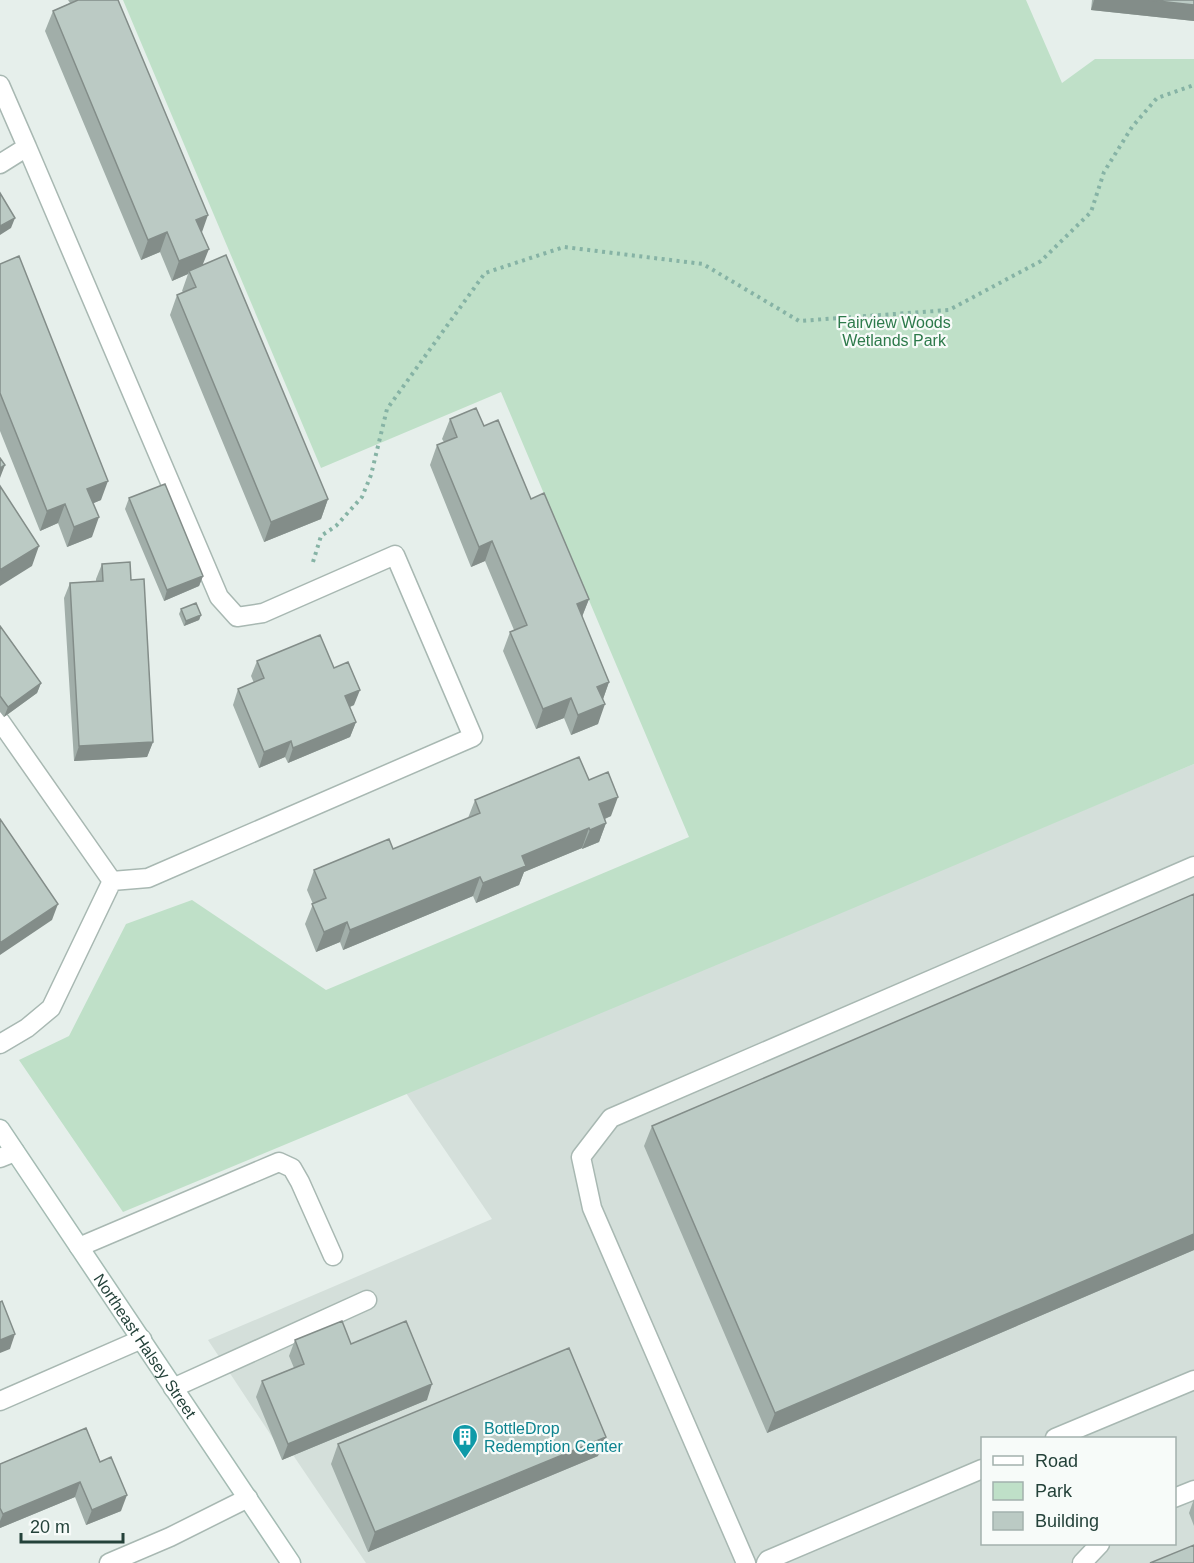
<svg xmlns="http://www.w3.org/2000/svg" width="1194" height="1563" viewBox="0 0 1194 1563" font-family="Helvetica,sans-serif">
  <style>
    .built { fill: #d4dfda; fill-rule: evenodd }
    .green { fill: #bfe0c8 }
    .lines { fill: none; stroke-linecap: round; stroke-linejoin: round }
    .lane-casing { stroke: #a8b8b2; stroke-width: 21 }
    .secondary-casing { stroke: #a4bbb3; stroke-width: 21 }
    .path { stroke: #86b3a5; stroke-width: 4; stroke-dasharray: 3 4.5; stroke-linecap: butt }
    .lane { stroke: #fff; stroke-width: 18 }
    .secondary { stroke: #fff; stroke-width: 18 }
    .wall { fill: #a1aea9 }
    .shaded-wall { fill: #838d89 }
    .building { fill: #bbcac4; stroke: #838d89; stroke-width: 1.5 }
    .labels { text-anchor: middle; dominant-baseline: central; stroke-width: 4.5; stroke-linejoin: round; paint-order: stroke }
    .park-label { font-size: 16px; fill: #2d7a4b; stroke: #f7fbf9 }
    .street-label { font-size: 16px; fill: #24423a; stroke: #f7fbf9 }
    .culture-label { font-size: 16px; fill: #0d838f; stroke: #f7fbf9; text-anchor: start }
  </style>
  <rect width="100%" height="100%" fill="#e6efeb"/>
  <path class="built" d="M 1194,764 L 1194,1563 L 366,1563 L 291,1452 L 284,1455 L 208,1340 L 492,1219 L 406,1093 ZM 982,1438 L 1174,1438 L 1174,1544 L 982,1544 Z"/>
  <path class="green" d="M 123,0 L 1026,0 L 1062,83 L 1095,59 L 1194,59 L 1194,764 L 825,920 L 123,1212 L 19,1060 L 69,1036 L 126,924 L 192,900 L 326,990 L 689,837 L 501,392 L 321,468 Z"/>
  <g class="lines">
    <defs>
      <path id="lane" d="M 0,85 L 27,147
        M 0,164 L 27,147 L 219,597 L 237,617 L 263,613 L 395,555 L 473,737 L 148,878 L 112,881
        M 0,721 L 112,881
        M 0,1044 L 27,1028 L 51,1008 L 112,881
        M 0,1158 L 15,1152
        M 79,1247 L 279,1162 L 292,1168 L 300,1182 L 333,1256
        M 173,1388 L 367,1300
        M 0,1401 L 142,1339
        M 1055,1438 L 1194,1380
        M 1174,1498 L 1194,1490
        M 109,1563 L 170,1537 L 248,1498
        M 746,1563 L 592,1208 L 581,1157 L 611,1118 L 1194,866
        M 766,1563 L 768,1560 L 982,1469
        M 1082,1563 L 1100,1544"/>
      <g id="secondary">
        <path id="s1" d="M 0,1129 L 291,1563"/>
      </g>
    </defs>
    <use href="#lane" class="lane-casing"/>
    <use href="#secondary" class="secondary-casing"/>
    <path class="path" d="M 313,562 L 321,536 L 336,526 L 362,497 L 371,475 L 387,409 L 485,273 L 564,247 L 703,264 L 799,321 L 949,310 L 1041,261 L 1091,212 L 1104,172 L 1132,127 L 1157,98 L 1194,85"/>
    <use href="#lane" class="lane"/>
    <use href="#secondary" class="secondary"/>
  </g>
  <path class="wall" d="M 68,0 L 118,0 L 202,232 L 203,265 L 328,499 L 321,519 L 264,542 L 170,315 L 177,295 L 183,292 L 182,291 L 188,274 L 172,281 L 160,252 L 141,260 L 45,31 L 53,11 L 70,3 Z
    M 1092,0 L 1194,0 L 1194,21 L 1091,10 Z
    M 0,264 L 101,500 L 93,503 L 92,537 L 67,547 L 58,523 L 40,531 L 0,431 Z
    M 450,419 L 484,426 L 531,499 L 589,599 L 582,617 L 609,682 L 603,699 L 598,724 L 571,735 L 564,718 L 536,729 L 503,651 L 510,632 L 514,630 L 485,561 L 471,567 L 430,465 L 437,445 L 444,442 L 442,439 Z
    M 129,498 L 203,576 L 199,586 L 164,601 L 125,509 Z
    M 102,564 L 131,580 L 153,742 L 147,757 L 74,761 L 64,598 L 70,583 L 96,582 L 96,579 Z
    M 181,609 L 201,615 L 199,620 L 184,626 L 179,614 Z
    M 0,626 L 41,683 L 37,693 L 4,717 L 0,712 Z
    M 257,661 L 334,668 L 354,705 L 350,707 L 356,722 L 350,737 L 288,763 L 285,757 L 259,768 L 233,705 L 238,689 L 254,683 L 251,676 Z
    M 589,780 L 611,816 L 605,819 L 606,823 L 599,842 L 582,849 L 582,848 L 524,872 L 519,885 L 476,903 L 473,896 L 343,950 L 340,942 L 316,952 L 305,924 L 313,904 L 307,890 L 314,870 L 393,849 L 468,818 L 475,800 Z
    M 1194,894 L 1194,1250 L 767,1433 L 644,1146 L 652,1126 Z
    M 295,1340 L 351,1344 L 427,1400 L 282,1460 L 256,1397 L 262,1381 L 294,1368 L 289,1356 Z
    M 86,1428 L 121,1511 L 86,1525 L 75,1497 L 0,1528 L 0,1464 Z
    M 338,1444 L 598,1456 L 368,1552 L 331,1464 Z
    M 1194,1499 L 1194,1526 L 1189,1513 Z"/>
  <path class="shaded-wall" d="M 1094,0 L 1149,0 L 1194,5 L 1194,21 L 1091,10 Z
    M 208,215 L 201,235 L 196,220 Z
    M 15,218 L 11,228 L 0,235 L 0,226 Z
    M 167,232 L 160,252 L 141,260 L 148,240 Z
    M 209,249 L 201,269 L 189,271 L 188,274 L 172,281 L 179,261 Z
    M 5,465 L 0,478 L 0,468 Z
    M 108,481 L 101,500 L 80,509 L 87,489 Z
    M 328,499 L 321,519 L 264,542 L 271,522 Z
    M 65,504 L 58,523 L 40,531 L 47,511 Z
    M 99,517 L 92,537 L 67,547 L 74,527 Z
    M 492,541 L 485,561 L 471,567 L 479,547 Z
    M 39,546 L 32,566 L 0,586 L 0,570 Z
    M 203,576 L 199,586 L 164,601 L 167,590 Z
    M 589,599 L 581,619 L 577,604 Z
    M 201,615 L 199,620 L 184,626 L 186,621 Z
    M 609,682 L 602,702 L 597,687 Z
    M 41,683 L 37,693 L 4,717 L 8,707 Z
    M 360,690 L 354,705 L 340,711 L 345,696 Z
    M 571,698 L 564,718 L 536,729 L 543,709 Z
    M 605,704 L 598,724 L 571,735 L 578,715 Z
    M 356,722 L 350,737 L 288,763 L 293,748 Z
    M 291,741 L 285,757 L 259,768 L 264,752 Z
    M 153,742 L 147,757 L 74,761 L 79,746 Z
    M 618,797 L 611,816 L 592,824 L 599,804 Z
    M 606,823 L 599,842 L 582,849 L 590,830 Z
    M 589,828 L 582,848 L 524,872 L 519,885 L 476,903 L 483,883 L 522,856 Z
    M 480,877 L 473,896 L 343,950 L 350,930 Z
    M 58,904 L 52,920 L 0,955 L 0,943 Z
    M 347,922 L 340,942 L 316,952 L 324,932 Z
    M 1194,1234 L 1194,1250 L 767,1433 L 775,1413 Z
    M 15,1334 L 10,1349 L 0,1353 L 0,1340 Z
    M 432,1384 L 427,1400 L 282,1460 L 288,1444 Z
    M 606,1437 L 598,1456 L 368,1552 L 375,1532 Z
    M 80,1482 L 75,1497 L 0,1528 L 0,1521 L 3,1514 Z
    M 127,1495 L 121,1511 L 86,1525 L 92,1510 Z"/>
  <path class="building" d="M 78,0 L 118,0 L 208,215 L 196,220 L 209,249 L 179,261 L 167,232 L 148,240 L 53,11 Z
    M 1149,0 L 1194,0 L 1194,5 Z
    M 0,193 L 15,218 L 0,226 Z
    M 226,255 L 328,499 L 271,522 L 177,295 L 196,287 L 189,271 Z
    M 19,256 L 108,481 L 87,489 L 99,517 L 74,527 L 65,504 L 47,511 L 0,393 L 0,264 Z
    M 476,408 L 484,426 L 498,420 L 531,499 L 544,493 L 589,599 L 577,604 L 609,682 L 597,687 L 605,704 L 578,715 L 571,698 L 543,709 L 510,632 L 527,625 L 492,541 L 479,547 L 437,445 L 457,437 L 450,419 Z
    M 0,458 L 5,465 L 0,468 Z
    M 165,484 L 203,576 L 167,590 L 129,498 Z
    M 0,486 L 39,546 L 0,570 Z
    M 130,562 L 131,580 L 144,579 L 153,742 L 79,746 L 70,583 L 103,581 L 102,564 Z
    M 196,603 L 201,615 L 186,621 L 181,609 Z
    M 0,626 L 41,683 L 8,707 L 0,696 Z
    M 320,635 L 334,668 L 348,662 L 360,690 L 345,696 L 356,722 L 293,748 L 291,741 L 264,752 L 238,689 L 264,678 L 257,661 Z
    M 579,757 L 589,780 L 608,772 L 618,797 L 599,804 L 606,823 L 590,830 L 589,828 L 522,856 L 526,866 L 483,883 L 480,877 L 350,930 L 347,922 L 324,932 L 312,904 L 326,898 L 314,870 L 389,839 L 393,849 L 480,813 L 475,800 Z
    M 0,819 L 58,904 L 0,943 Z
    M 1194,894 L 1194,1234 L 775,1413 L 652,1126 Z
    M 2,1301 L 15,1334 L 0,1340 L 0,1302 Z
    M 342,1321 L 351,1344 L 406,1321 L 432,1384 L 288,1444 L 262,1381 L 304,1364 L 295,1340 Z
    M 569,1348 L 606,1437 L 375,1532 L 338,1444 Z
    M 86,1428 L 100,1462 L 111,1457 L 127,1495 L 92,1510 L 80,1482 L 3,1514 L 0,1508 L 0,1464 Z
    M 1194,1545 L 1194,1563 L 1150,1563 Z"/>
  <defs>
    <symbol id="building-pin" viewBox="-11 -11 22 30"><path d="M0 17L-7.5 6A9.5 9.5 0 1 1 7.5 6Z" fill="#0f9aa8" stroke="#f7fbf9"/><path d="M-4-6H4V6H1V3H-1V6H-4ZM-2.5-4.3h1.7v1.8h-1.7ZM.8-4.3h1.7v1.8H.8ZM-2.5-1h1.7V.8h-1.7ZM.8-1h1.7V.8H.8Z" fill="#fff"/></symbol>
  </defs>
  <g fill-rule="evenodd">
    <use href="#building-pin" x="450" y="1422" width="30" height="40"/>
  </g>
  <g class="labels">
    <g class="park-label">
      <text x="894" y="322">Fairview Woods<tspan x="894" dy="18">Wetlands Park</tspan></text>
    </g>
    <g class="street-label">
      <text stroke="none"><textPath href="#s1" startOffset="261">Northeast Halsey Street</textPath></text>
    </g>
    <g class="culture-label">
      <text x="484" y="1428">BottleDrop<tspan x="484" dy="18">Redemption Center</tspan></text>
    </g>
  </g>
  <rect x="981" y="1437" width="195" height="108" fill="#f7fbf9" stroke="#a3b1ad" stroke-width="1.5"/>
  <rect x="993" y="1456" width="30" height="9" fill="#ffffff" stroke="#a3b1ad" stroke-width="1.5"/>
  <text x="1035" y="1467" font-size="18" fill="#24423a">Road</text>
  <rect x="993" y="1482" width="30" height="18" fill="#bfe0c8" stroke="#a3b1ad" stroke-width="1.5"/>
  <text x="1035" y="1497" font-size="18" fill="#24423a">Park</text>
  <rect x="993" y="1512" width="30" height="18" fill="#bbcac4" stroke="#a3b1ad" stroke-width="1.5"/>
  <text x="1035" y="1527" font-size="18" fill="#24423a">Building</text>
  <path d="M21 1533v9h102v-9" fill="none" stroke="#24423a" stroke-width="3"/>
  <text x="30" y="1533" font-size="18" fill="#24423a" stroke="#f7fbf9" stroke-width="4.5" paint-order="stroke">20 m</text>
</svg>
